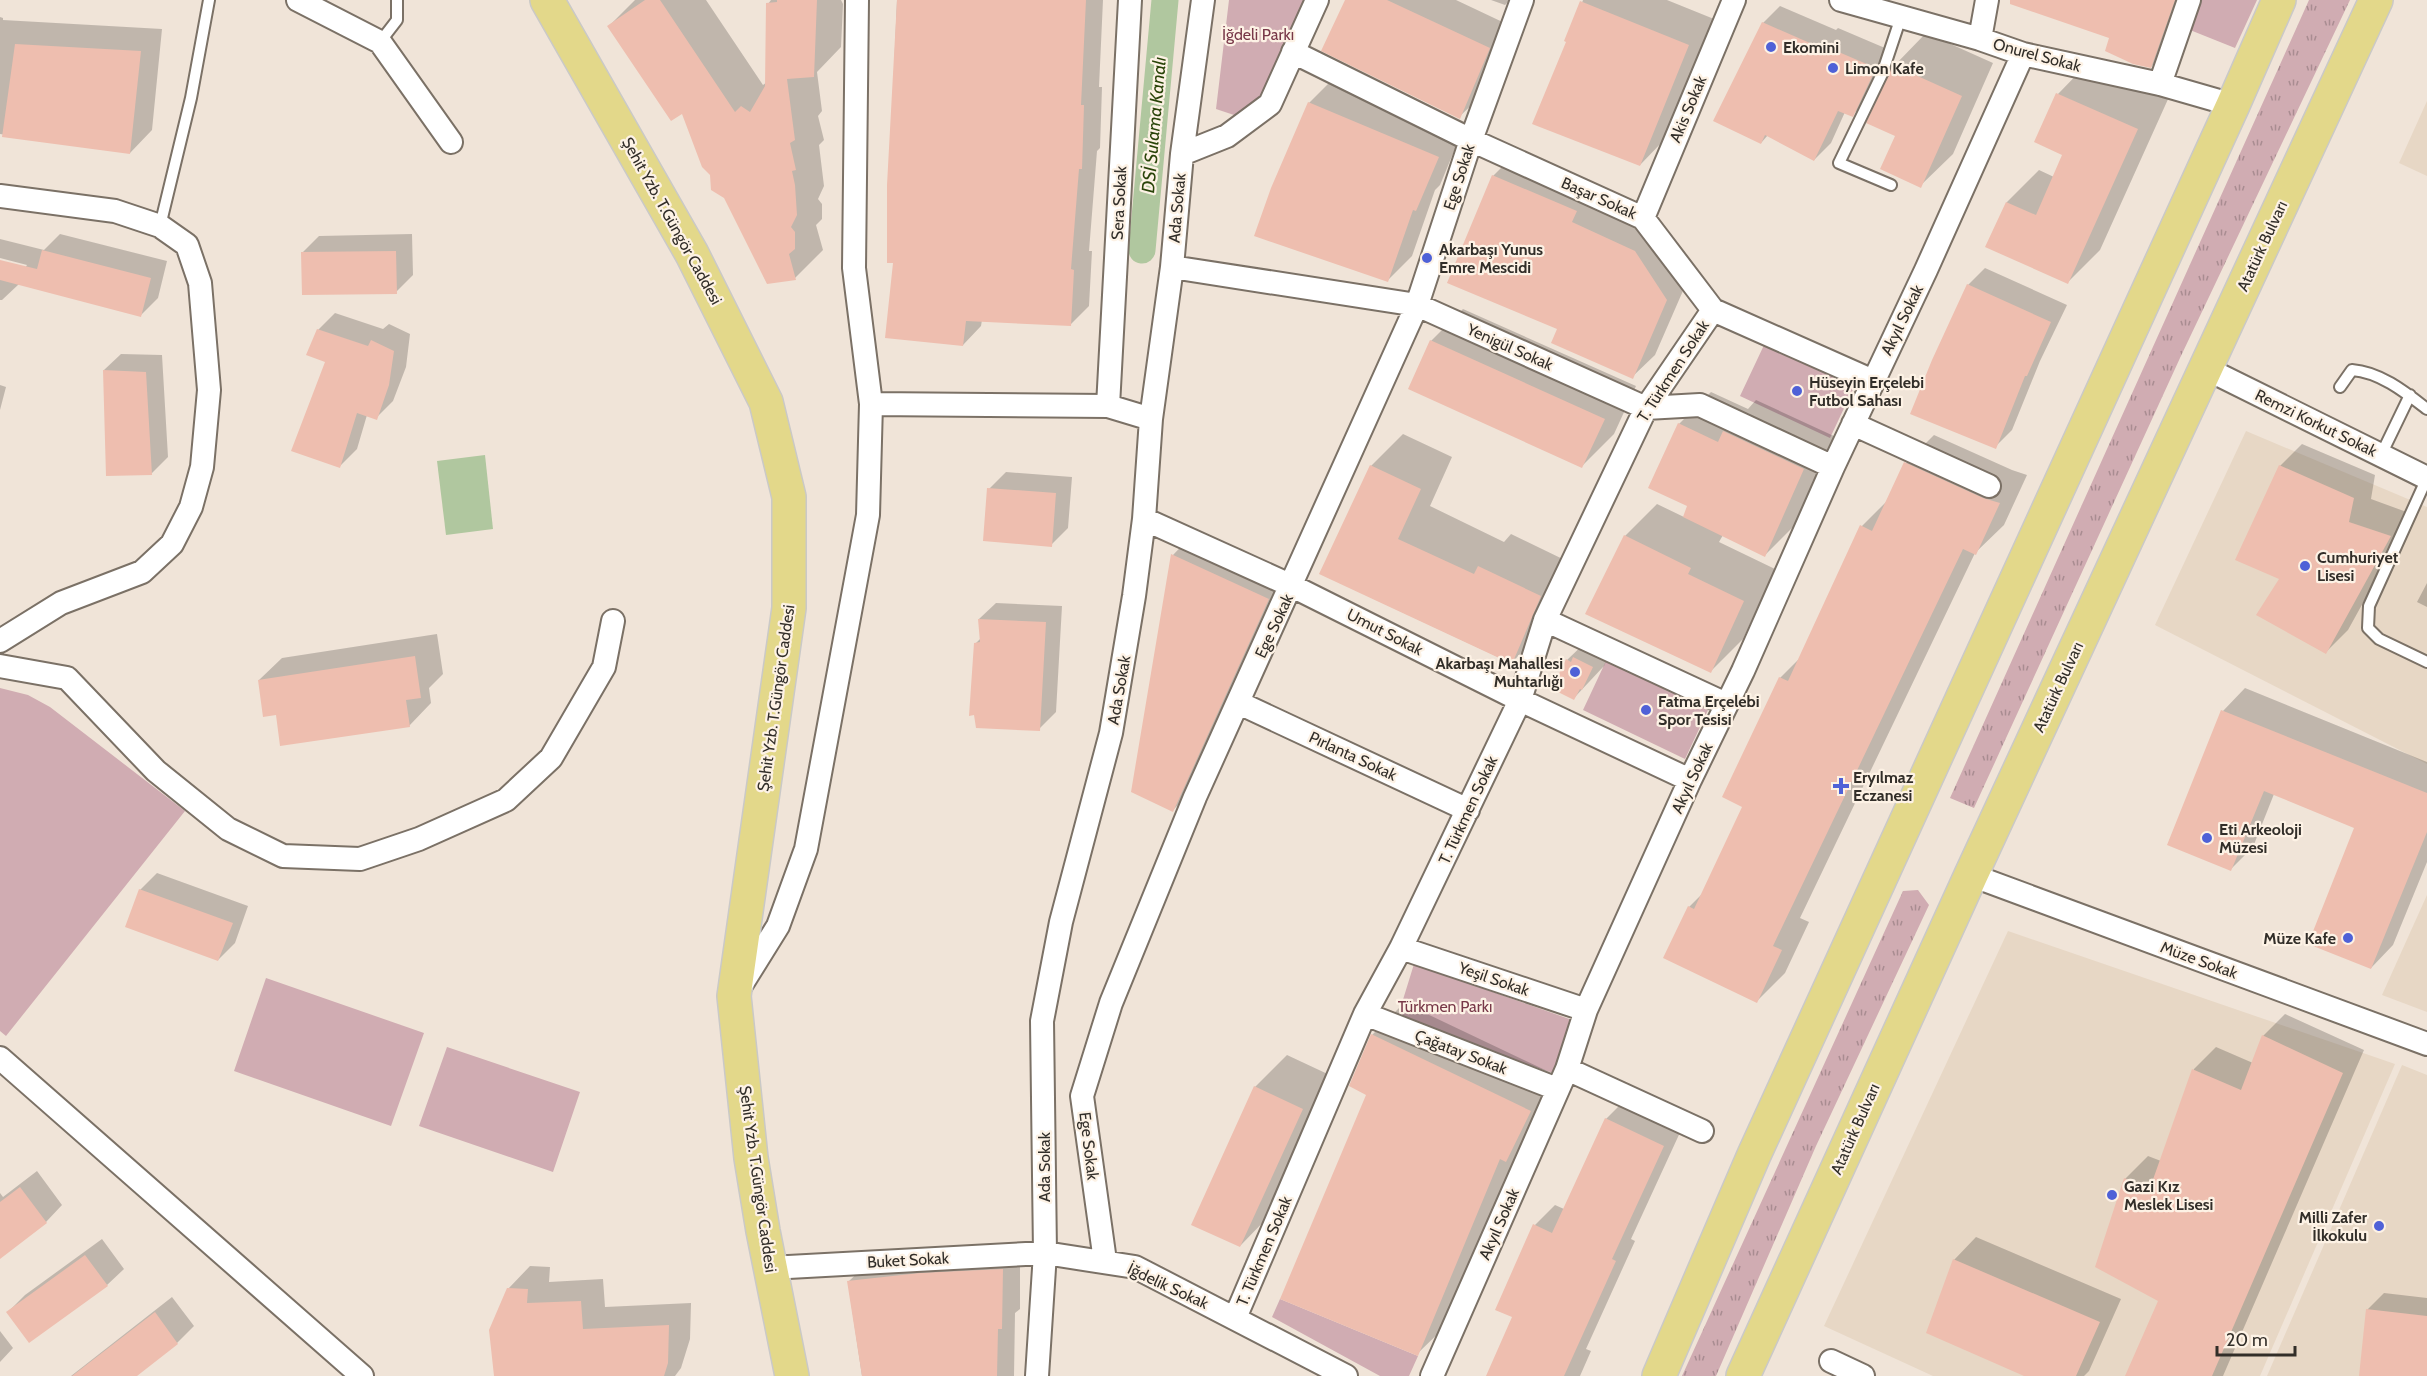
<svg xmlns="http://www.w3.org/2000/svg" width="2427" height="1376" viewBox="0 0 2427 1376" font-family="Cabin,sans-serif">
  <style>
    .built { fill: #e7d7c5 }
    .grass { fill: url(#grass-tufts) }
    .green { fill: #d0acb2 }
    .water { fill: #b0c79f }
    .shadow { fill: #0003 }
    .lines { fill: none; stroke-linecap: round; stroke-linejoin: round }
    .canal { stroke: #b0c79f; stroke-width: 27 }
    .building { fill: #eebeaf }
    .service-casing { stroke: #7b7166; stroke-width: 14 }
    .minor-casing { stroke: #7b7166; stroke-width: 26 }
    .primary-casing { stroke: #cac9c7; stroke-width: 36 }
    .service { stroke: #fff; stroke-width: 10 }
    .minor { stroke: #fff; stroke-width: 22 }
    .primary { stroke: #e3d88a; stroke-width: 33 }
    .poi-dot { fill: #4f61d7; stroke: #fdf2e5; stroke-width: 2 }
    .labels { text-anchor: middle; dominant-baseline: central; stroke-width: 4.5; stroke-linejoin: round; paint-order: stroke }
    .park-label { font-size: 16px; fill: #783848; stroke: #fdf2e5 }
    .poi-label { font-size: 16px; font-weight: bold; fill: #322e29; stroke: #fdf2e5; text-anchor: start }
    .street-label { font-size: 16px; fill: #322e29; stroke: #fdf2e5 }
    .water-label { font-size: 18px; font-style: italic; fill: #294409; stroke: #fdf2e5 }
  </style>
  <defs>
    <pattern id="grass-tufts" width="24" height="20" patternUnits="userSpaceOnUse" patternTransform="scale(1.5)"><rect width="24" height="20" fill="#d0acb2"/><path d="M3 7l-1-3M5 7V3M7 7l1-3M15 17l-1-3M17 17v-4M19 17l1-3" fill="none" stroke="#a98c91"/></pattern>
  </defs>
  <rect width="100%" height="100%" fill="#f0e4d8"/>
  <path class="built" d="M 2427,101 L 2427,176 L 2399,163 Z
    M 2246,431 L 2427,507 L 2427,764 L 2155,625 Z
    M 2427,895 L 2427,1012 L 2382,995 Z
    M 2008,931 L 2395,1064 L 2260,1376 L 1933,1376 L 1824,1326 Z
    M 2402,1065 L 2427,1075 L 2427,1376 L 2267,1376 Z"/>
  <path class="grass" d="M 2309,0 L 2350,0 L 2180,358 L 1974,808 L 1950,798 Z
    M 1918,890 L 1929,905 L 1816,1146 L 1716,1376 L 1682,1376 L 1903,891 Z"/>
  <path class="green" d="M 1229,0 L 1309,0 L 1268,93 L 1243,118 L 1216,109 Z
    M 2200,0 L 2257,0 L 2235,48 L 2190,30 Z
    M 1765,343 L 1855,385 L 1830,438 L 1740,396 Z
    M 1606,661 L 1708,710 L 1685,759 L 1583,710 Z
    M 0,688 L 28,695 L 50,707 L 185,811 L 6,1036 L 0,1031 Z
    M 1414,964 L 1575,1021 L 1553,1073 L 1397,1019 Z
    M 266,978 L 424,1033 L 391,1126 L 234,1071 Z
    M 447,1047 L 580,1092 L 553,1172 L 419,1126 Z
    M 1280,1299 L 1418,1356 L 1409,1376 L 1380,1376 L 1272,1317 Z"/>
  <path class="water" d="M 485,455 L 493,529 L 446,535 L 437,461 Z"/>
  <path class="shadow" d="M 635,0 L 706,0 L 763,85 L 767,82 L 768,4 L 771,0 L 841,0 L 843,4 L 841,47 L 817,72 L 822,111 L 818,116 L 824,140 L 819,145 L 824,186 L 818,199 L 822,204 L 822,219 L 816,225 L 823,250 L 795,278 L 725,197 L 711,174 L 683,111 L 609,26 Z
    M 897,0 L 1103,0 L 1099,87 L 1102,87 L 1100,148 L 1097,151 L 1089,251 L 1092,251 L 1089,306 L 1071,324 L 982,320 L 981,326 L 963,345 L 895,262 L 889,185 Z
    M 1347,0 L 1456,0 L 1511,26 L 1482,95 L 1459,117 Z
    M 1491,0 L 1510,0 L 1505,5 Z
    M 1583,0 L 1667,0 L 1714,19 L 1666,138 L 1640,165 L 1568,41 Z
    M 2012,0 L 2195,0 L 2183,34 L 2151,67 L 2111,37 Z
    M 1780,6 L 1836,30 L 1838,28 L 1892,51 L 1869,99 L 1852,115 L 1845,112 L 1831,143 L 1814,160 L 1768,135 L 1761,143 L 1763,23 Z
    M 0,17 L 3,18 L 3,20 L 162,29 L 152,130 L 130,153 L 0,134 Z
    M 1926,33 L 1993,63 L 1953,154 L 1920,186 L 1897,136 L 1894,66 Z
    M 2090,61 L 2169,97 L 2100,250 L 2068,282 L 1987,246 L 2007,202 L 2039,170 L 2054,177 L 2064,154 L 2036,141 L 2058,94 Z
    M 1333,79 L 1462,132 L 1440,185 L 1435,190 L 1412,256 L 1387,281 L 1309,103 Z
    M 1515,154 L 1657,229 L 1689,277 L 1655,355 L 1632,377 L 1559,328 L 1493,176 Z
    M 60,234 L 167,261 L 158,298 L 141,315 L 19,284 L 2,300 L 0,300 L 0,261 L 25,268 L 27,265 L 0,258 L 0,239 L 44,250 Z
    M 412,234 L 413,275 L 396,292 L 302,253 L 319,236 Z
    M 1985,268 L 2067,305 L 2040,361 L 2012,430 L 1995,447 L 1968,285 Z
    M 1463,309 L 1636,386 L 1614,434 L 1582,466 L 1431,341 Z
    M 335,313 L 383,329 L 389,324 L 410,334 L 406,367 L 393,401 L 376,418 L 367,415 L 357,449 L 340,466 L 327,362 L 318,330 Z
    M 121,354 L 162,355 L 168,457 L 151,474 L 104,370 Z
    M 0,385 L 6,387 L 0,410 Z
    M 1711,392 L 1748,409 L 1756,400 L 1836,437 L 1797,523 L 1765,555 L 1723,535 L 1719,542 L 1775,569 L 1743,639 L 1711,671 L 1625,536 L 1657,504 L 1684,517 L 1689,506 L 1679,424 Z
    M 1403,434 L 1452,457 L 1430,506 L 1504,542 L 1511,534 L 1573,564 L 1544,631 L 1511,663 L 1321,574 L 1371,466 Z
    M 1934,435 L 2012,470 L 2027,475 L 2004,525 L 1975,553 L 1800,918 L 1809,922 L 1785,973 L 1757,1001 L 1689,907 L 1703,893 L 1744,806 L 1780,678 L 1800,658 L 1862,526 L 1889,499 L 1906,463 Z
    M 2302,444 L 2375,475 L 2371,499 L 2412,514 L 2348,630 L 2326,652 L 2281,578 L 2280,466 Z
    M 1006,472 L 1072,477 L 1068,528 L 1051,545 L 989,489 Z
    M 1195,532 L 1290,577 L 1195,788 L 1173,810 L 1133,791 L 1173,555 Z
    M 2427,583 L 2427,607 L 2417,602 Z
    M 996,603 L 1062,606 L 1056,712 L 1039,729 L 975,644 L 981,638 L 979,619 Z
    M 437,634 L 443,674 L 429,688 L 431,703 L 409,726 L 277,714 L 259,680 L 282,658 Z
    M 1590,638 L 1614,644 L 1604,666 L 1574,698 L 1563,679 L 1567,660 Z
    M 2245,688 L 2427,762 L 2427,862 L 2393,945 L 2371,968 L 2356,827 L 2274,794 L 2253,847 L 2231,869 L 2168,844 L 2223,711 Z
    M 157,873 L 248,906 L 235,943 L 218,960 L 140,890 Z
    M 1404,1003 L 1562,1078 L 1450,1322 L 1417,1354 L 1368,1094 L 1372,1035 Z
    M 2285,1014 L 2364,1050 L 2223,1376 L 2126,1376 L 2160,1300 L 2125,1179 L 2148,1156 L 2161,1161 L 2194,1069 L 2216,1047 L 2253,1063 L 2263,1036 Z
    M 1287,1055 L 1334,1077 L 1272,1213 L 1240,1246 L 1255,1087 Z
    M 1626,1099 L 1683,1126 L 1631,1239 L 1635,1241 L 1586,1349 L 1591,1351 L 1580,1376 L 1488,1376 L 1514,1316 L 1535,1225 L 1555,1205 L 1564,1209 L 1606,1119 Z
    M 37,1171 L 62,1205 L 46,1222 L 0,1257 L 0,1193 L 3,1197 Z
    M 1976,1237 L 2121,1299 L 2089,1371 L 2084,1376 L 2028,1376 L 1954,1260 Z
    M 102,1239 L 124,1269 L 107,1285 L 8,1312 L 25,1295 Z
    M 1020,1251 L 1020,1309 L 1015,1313 L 1014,1376 L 862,1376 L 848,1282 L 867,1264 Z
    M 530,1266 L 550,1267 L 549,1282 L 603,1279 L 605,1307 L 691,1303 L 690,1339 L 681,1368 L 675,1376 L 495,1376 L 508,1289 Z
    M 2384,1293 L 2427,1298 L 2427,1376 L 2360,1376 L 2367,1310 Z
    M 172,1297 L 194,1326 L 177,1343 L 134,1376 L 71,1376 Z
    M 0,1331 L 13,1348 L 0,1362 Z"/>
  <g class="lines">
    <path class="canal" d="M 1142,250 L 1165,0"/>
  </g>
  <path class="building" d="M 645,0 L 660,0 L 735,112 L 741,106 L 750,112 L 765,86 L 766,3 L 777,2 L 777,0 L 817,0 L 814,77 L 787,79 L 795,140 L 790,143 L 796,170 L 792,171 L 795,185 L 797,215 L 791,227 L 795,232 L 795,249 L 789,254 L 796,280 L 767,284 L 724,198 L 711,190 L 710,175 L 702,167 L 682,114 L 671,121 L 607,26 Z
    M 897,0 L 1086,0 L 1081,105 L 1084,105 L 1082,169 L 1079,169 L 1071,269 L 1074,270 L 1071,326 L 966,321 L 963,346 L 885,338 L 893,263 L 887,263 L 887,185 Z
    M 1345,0 L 1387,0 L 1490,48 L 1460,119 L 1321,51 Z
    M 2010,0 L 2175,0 L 2151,68 L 2133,64 L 2105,51 L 2109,38 L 2010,4 Z
    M 1580,1 L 1689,45 L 1640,166 L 1532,124 L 1566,42 L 1564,41 Z
    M 1762,22 L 1819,47 L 1820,44 L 1876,68 L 1853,117 L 1838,111 L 1814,161 L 1765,135 L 1761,144 L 1713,121 Z
    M 15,44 L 141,51 L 130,154 L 2,137 Z
    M 1893,65 L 1962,96 L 1921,188 L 1880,169 L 1895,136 L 1866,123 Z
    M 2056,93 L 2138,129 L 2068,284 L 1985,247 L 2006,202 L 2036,215 L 2062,155 L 2034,142 Z
    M 1308,102 L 1439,157 L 1416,211 L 1413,210 L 1388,282 L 1254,236 L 1271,188 Z
    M 1492,175 L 1577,211 L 1572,222 L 1635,251 L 1667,300 L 1633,379 L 1551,343 L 1557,329 L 1447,283 Z
    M 42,250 L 151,278 L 141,317 L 0,280 L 0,260 L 37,269 Z
    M 396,251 L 397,294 L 302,295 L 301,252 Z
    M 1967,284 L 2051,322 L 2027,376 L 2025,376 L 1996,449 L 1910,414 L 1932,360 Z
    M 317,329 L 368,346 L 371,340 L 394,351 L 389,385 L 377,420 L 357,413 L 340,468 L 291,451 L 325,362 L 306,355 Z
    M 1430,340 L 1605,419 L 1582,468 L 1408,389 Z
    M 103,370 L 146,372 L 152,475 L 106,476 Z
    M 1678,423 L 1718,442 L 1723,431 L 1804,469 L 1765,557 L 1683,517 L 1687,506 L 1648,488 Z
    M 1904,462 L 1983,498 L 2000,503 L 1976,555 L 1963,549 L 1773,946 L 1782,950 L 1757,1003 L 1663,958 L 1688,906 L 1694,909 L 1742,807 L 1722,797 L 1779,677 L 1788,681 L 1860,525 L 1872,531 Z
    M 1370,465 L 1421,489 L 1398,539 L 1474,574 L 1478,566 L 1541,596 L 1512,664 L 1319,574 Z
    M 2279,465 L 2354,498 L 2349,522 L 2391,536 L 2326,654 L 2256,615 L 2279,579 L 2235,560 Z
    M 987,488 L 1056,493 L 1052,547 L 983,541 Z
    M 1624,535 L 1691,568 L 1688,574 L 1744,601 L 1711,673 L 1585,614 Z
    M 1171,554 L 1269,599 L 1173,812 L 1131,792 Z
    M 978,619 L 1046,622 L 1040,731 L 976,728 L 974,715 L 969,716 L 974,643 L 980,642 Z
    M 415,656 L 421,698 L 406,700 L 410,727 L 280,746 L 276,715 L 263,717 L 258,680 Z
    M 1573,657 L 1593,667 L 1582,690 L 1580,689 L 1574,700 L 1556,691 L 1561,680 L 1557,678 L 1566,659 L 1571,662 Z
    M 2221,710 L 2427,793 L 2427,832 L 2371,969 L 2308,944 L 2354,828 L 2264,791 L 2231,871 L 2167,845 Z
    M 139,889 L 233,923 L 218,961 L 125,927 Z
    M 1371,1034 L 1531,1111 L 1506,1162 L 1500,1159 L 1418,1356 L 1280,1299 L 1366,1095 L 1349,1086 Z
    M 2262,1035 L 2343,1073 L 2212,1376 L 2125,1376 L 2158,1301 L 2095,1267 L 2124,1178 L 2150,1188 L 2192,1069 L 2241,1090 Z
    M 1254,1086 L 1303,1109 L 1240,1247 L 1191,1225 Z
    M 1605,1118 L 1664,1146 L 1612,1259 L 1616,1261 L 1564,1376 L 1486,1376 L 1512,1317 L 1495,1310 L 1533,1224 L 1552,1233 Z
    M 20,1187 L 47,1223 L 0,1259 L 0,1202 Z
    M 85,1255 L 108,1286 L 29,1343 L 6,1312 Z
    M 1953,1259 L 2100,1322 L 2076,1376 L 2024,1376 L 1926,1333 Z
    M 1003,1269 L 1002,1329 L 998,1329 L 997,1376 L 862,1376 L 847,1281 L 920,1273 Z
    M 507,1288 L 528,1289 L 527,1303 L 581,1301 L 583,1329 L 669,1325 L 668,1363 L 664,1376 L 494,1376 L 489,1330 Z
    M 2366,1309 L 2427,1316 L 2427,1376 L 2359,1376 Z
    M 155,1312 L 178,1344 L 137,1376 L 72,1376 Z"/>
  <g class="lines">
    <defs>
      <path id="service" d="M 380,42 L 397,20 L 397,0
        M 1891,185 L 1839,163 L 1882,74 L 1901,17
        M 160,226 L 191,98 L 209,0
        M 2340,387 L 2352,370 C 2380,372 2405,392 2427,409
        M 2381,455 L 2410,395
        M 2427,478 L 2369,606 L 2368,628 L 2379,639 L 2427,662"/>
      <path id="minor" d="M 298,0 L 380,42 L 451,142
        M 1841,0 L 1980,39 L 2023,54 L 2160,84 L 2233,105
        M 1980,39 L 1987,0
        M 1293,52 L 1471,140 L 1643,218 L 1713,310 L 1873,381
        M 2160,84 L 2189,0
        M 1182,154 L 1227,136 L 1270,104 L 1317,0
        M 0,196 L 115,211 L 160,226 L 187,245 L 200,283 L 209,390 L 202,467 L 191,507 L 172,544 L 142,572 L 61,603 L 0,641
        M 1643,218 L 1734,0
        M 1172,267 L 1417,305 L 1646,408 L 1700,405 L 1833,467
        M 2205,368 L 2427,478
        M 871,404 L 1108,406 L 1151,419
        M 1108,406 L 1130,0
        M 1853,424 L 1989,486
        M 1144,519 L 1292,586 L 1520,700 L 1690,780
        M 1545,620 L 1726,704
        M 0,666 L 67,678 L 156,771 L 228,829 L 283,856 L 360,859 L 419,839 L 506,800 L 551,758 L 604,667 L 613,621
        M 1239,703 L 1468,810
        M 1971,875 L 2427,1044
        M 1401,948 L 1586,1010
        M 740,987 L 778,926 L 806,849 L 868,515 L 871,404 L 854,268 L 857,0
        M 1365,1014 L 1557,1089
        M 0,1058 L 362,1376
        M 1567,1069 L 1702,1131
        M 1105,1261 L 1082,1096 L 1111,1003 L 1195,797 L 1417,305 L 1471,140 L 1522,0
        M 770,1268 L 1045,1253 L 1135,1267 L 1346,1376
        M 1235,1318 L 1365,1014 L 1401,948 L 1520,700 L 1545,620 L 1646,408 L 1713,310
        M 1831,1361 L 1863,1376
        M 1037,1376 L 1045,1253 L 1042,1021 L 1061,922 L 1111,733 L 1134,596 L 1144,519 L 1151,419 L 1172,267 L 1182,154 L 1203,0
        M 1432,1376 L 1567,1069 L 1586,1010 L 1690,780 L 1743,671 L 1833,467 L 1926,270 L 2023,54"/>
      <path id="primary" d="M 547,0 L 692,254 L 766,402 L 789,497 L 789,608 L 734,996 L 751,1158 L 763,1231 L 792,1376
        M 1659,1376 L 1754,1155 L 2233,105 L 2279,0
        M 1743,1376 L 1971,875 L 2376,0"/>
    </defs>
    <use href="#service" class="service-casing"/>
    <use href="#minor" class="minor-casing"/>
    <use href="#primary" class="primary-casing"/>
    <use href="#service" class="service"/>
    <use href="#minor" class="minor"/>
    <use href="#primary" class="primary"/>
  </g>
  <g class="poi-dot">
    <circle cx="1771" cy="47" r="6"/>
    <circle cx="1833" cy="68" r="6"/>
    <circle cx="1427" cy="258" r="6"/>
    <circle cx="1797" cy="391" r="6"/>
    <circle cx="2305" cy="566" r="6"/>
    <circle cx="1575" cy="672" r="6"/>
    <circle cx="1646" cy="710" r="6"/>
    <path d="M1838 777h6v6h6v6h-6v6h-6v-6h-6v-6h6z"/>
    <circle cx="2207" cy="838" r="6"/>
    <circle cx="2348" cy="938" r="6"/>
    <circle cx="2112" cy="1195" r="6"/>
    <circle cx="2379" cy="1226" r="6"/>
  </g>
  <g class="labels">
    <g class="park-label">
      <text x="1258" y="34">İğdeli Parkı</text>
      <text x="1445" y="1006">Türkmen Parkı</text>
    </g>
    <g class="poi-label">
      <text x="1783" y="47">Ekomini</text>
      <text x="1845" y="68">Limon Kafe</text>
      <text x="1439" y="249">Akarbaşı Yunus<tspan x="1439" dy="18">Emre Mescidi</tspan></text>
      <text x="1809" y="382">Hüseyin Erçelebi<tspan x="1809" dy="18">Futbol Sahası</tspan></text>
      <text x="2317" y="557">Cumhuriyet<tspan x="2317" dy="18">Lisesi</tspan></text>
      <text x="1563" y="663" text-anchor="end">Akarbaşı Mahallesi<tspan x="1563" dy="18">Muhtarlığı</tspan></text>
      <text x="1658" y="701">Fatma Erçelebi<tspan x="1658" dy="18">Spor Tesisi</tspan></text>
      <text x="1853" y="777">Eryılmaz<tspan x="1853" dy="18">Eczanesi</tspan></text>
      <text x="2219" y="829">Eti Arkeoloji<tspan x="2219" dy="18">Müzesi</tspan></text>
      <text x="2336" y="938" text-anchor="end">Müze Kafe</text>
      <text x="2124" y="1186">Gazi Kız<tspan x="2124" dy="18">Meslek Lisesi</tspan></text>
      <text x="2367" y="1217" text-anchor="end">Milli Zafer<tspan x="2367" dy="18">İlkokulu</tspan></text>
    </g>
    <g class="street-label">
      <text transform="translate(2037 55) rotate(15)">Onurel Sokak</text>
      <text transform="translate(1688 109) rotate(-67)">Akis Sokak</text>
      <text transform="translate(1459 177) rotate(-72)">Ege Sokak</text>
      <text transform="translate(1599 198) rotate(24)">Başar Sokak</text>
      <text transform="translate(1119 203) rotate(-87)">Sera Sokak</text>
      <text transform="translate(1177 208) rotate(-85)">Ada Sokak</text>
      <text transform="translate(672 221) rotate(61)">Şehit Yzb. T.Güngör Caddesi</text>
      <text transform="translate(2262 246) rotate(-65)">Atatürk Bulvarı</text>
      <text transform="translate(1902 320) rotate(-64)">Akyıl Sokak</text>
      <text transform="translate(1510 347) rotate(24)">Yenigül Sokak</text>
      <text transform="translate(1673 371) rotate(-57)">T. Türkmen Sokak</text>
      <text transform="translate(2316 423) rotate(26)">Remzi Korkut Sokak</text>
      <text transform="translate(1274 626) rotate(-65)">Ege Sokak</text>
      <text transform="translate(1385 632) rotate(27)">Umut Sokak</text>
      <text transform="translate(2058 687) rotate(-65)">Atatürk Bulvarı</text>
      <text transform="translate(1119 690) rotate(-80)">Ada Sokak</text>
      <text transform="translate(776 698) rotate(-82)">Şehit Yzb. T.Güngör Caddesi</text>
      <text transform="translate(1353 756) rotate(25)">Pırlanta Sokak</text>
      <text transform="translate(1692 778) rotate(-65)">Akyıl Sokak</text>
      <text transform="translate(1468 810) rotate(-65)">T. Türkmen Sokak</text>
      <text transform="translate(2199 960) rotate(20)">Müze Sokak</text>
      <text transform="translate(1494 979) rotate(19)">Yeşil Sokak</text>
      <text transform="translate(1461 1052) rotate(21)">Çağatay Sokak</text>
      <text transform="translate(1855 1129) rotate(-66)">Atatürk Bulvarı</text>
      <text transform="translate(1089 1146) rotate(83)">Ege Sokak</text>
      <text transform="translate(1044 1167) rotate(-90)">Ada Sokak</text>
      <text transform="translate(758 1179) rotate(82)">Şehit Yzb. T.Güngör Caddesi</text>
      <text transform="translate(1499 1224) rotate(-66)">Akyıl Sokak</text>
      <text transform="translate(1264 1251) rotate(-67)">T. Türkmen Sokak</text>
      <text transform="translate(908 1260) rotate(-3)">Buket Sokak</text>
      <text transform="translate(1168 1286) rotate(25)">İğdelik Sokak</text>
    </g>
    <g class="water-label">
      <text transform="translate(1154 125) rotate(-85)">DSİ Sulama Kanalı</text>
    </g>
  </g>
  <path d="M2217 1346v9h78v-9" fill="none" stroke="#322e29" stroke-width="3"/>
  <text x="2226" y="1346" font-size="18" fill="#322e29" stroke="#fdf2e5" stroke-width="4.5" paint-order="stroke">20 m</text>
</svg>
